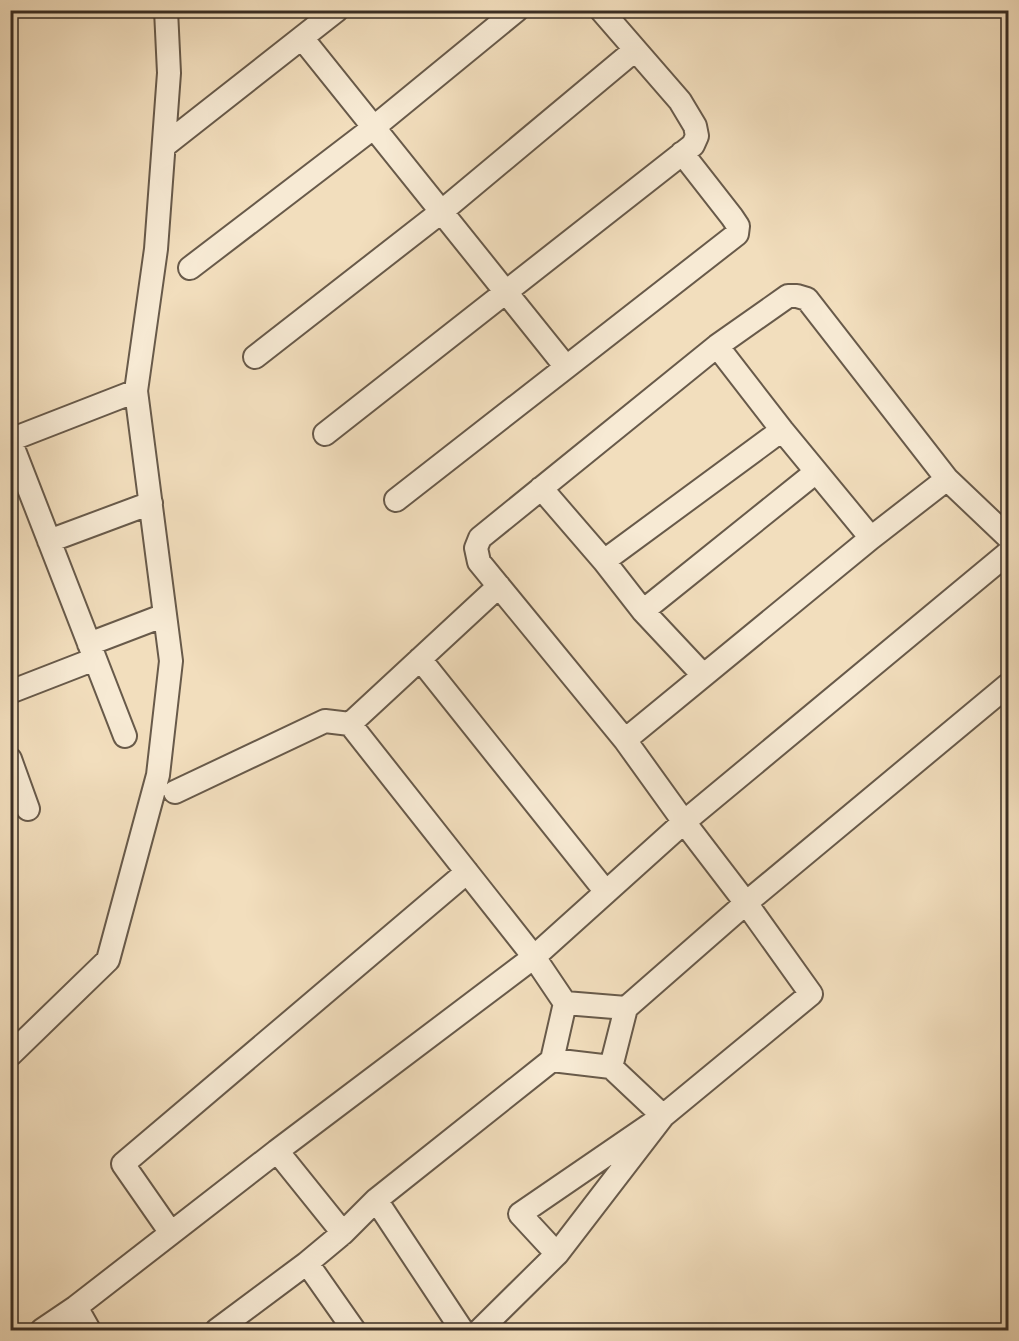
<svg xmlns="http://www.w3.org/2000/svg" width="1019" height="1341" viewBox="0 0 1019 1341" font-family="'EB Garamond',serif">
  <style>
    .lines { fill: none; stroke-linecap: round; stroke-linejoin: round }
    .street-casing { stroke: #685a4a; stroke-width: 26 }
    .street { stroke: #f7ead4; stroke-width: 22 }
  </style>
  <rect width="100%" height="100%" fill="#f2debd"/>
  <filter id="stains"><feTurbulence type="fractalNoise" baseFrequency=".00333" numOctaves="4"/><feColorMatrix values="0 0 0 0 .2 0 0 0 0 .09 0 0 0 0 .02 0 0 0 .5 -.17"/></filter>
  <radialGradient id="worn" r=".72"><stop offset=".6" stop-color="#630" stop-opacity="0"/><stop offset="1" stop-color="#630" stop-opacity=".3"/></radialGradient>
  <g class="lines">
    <defs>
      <path id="street" d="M 302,38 L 566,367
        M 164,146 L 337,10
        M 190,268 L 373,128 L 517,10
        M 717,346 L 782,430 L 871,538
        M 255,357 L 441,212 L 635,50
        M 325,434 L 693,145 L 697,136 L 695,126 L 680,101 L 601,10
        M 10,440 L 125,736
        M 10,440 L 136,391
        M 947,479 L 1008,537
        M 541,488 L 604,561 L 643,611 L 703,675
        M 396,500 L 737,234 L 738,226 L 732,217 L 682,153
        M 49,541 L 151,503
        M 604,561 L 782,430
        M 643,611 L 816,472
        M 89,644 L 165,615
        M 420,659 L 606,892
        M 10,692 L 95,659
        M 350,724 L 499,586
        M 625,740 L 871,538 L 947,479 L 807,299 L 797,296 L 788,296 L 717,346 L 480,538 L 476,548 L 479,562 L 625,740 L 684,822 L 1008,553
        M 10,759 L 28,809
        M 175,792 L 325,721 L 350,724 L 534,957 L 565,1003
        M 10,1055 L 108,960 L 158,775 L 171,661 L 136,391 L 156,249 L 169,73 L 166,10
        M 552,1060 L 565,1003 L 626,1008 L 611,1067
        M 277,1151 L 534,957 L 684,822 L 746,903 L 1008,685
        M 376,1200 L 552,1060 L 611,1067 L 663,1116 L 557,1254 L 520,1214 L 663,1116 L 811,994 L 746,903 L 626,1008
        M 171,1233 L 123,1164 L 467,872
        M 343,1233 L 376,1200 L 462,1330
        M 42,1330 L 76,1307
        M 89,1330 L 76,1307 L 277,1151 L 343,1233 L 307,1263
        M 217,1330 L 307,1263 L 354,1330
        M 480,1330 L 557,1254"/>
    </defs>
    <use href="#street" class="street-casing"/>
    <use href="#street" class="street"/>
  </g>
  <rect width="1019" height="1341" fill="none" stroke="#f2debd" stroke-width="36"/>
  <rect x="12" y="12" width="995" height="1317" fill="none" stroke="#3a2e24" stroke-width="3"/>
  <rect x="18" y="18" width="983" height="1305" fill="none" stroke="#3a2e24" stroke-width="1.5"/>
  <rect width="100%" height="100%" filter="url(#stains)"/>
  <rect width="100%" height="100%" fill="url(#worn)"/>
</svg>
